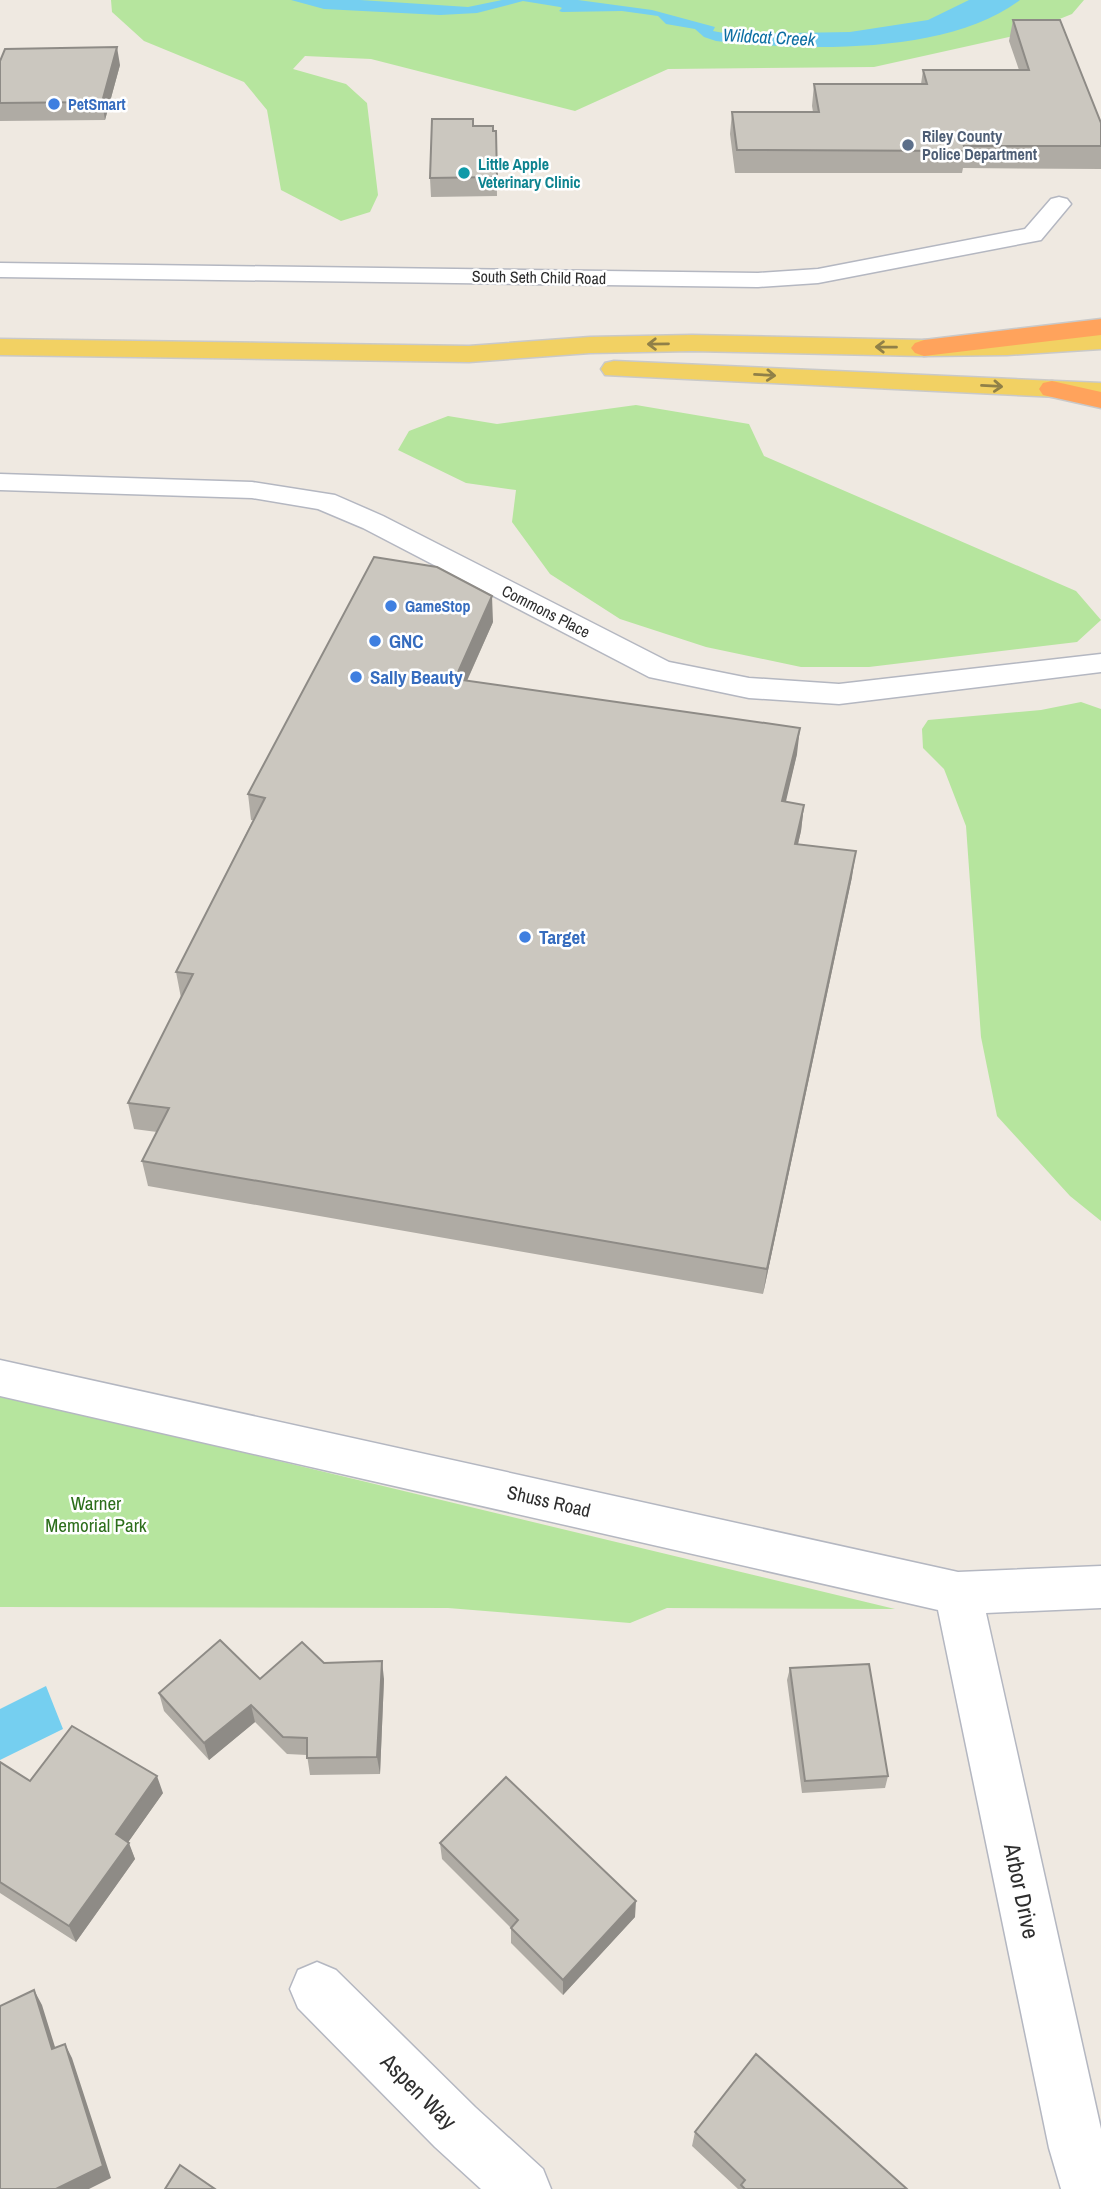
<svg xmlns="http://www.w3.org/2000/svg" width="1101" height="2189" viewBox="0 0 1101 2189" font-family="'Archivo Narrow',sans-serif">
  <style>
    .green { fill: #b6e59e }
    .water { fill: #75cff0 }
    .lines { fill: none; stroke-linecap: round; stroke-linejoin: round }
    .minor-casing { stroke: #b4b7c1; stroke-width: 3 }
    .major-casing { stroke: #c9c9c9; stroke-width: 3 }
    .highway-casing { stroke: #c9c9c9; stroke-width: 3 }
    .minor { fill: #fff; fill-rule: evenodd }
    .major { fill: #f2d163; fill-rule: evenodd }
    .highway { fill: #ffa35c; fill-rule: evenodd }
    .wall { fill: #afaba4 }
    .shaded-wall { fill: #8e8b86 }
    .building { fill: #cbc7bf; stroke: #8e8b86; stroke-width: 2 }
    .oneway { stroke: #908048 }
    .shop-dot { fill: #3f7fe0; stroke: #fff; stroke-width: 2.5 }
    .service-dot { fill: #5c6f8a; stroke: #fff; stroke-width: 2.5 }
    .culture-dot { fill: #0f9aa8; stroke: #fff; stroke-width: 2.5 }
    .labels { text-anchor: middle; dominant-baseline: central; stroke-width: 5; stroke-linejoin: round; paint-order: stroke }
    .far-shop-label { font-size: 16px; font-weight: bold; fill: #366cbe; stroke: #fff; text-anchor: start }
    .far-service-label { font-size: 16px; font-weight: bold; fill: #4e5e75; stroke: #fff; text-anchor: start }
    .far-culture-label { font-size: 16px; font-weight: bold; fill: #0d838f; stroke: #fff; text-anchor: start }
    .far-street-label { font-size: 16px; fill: #2e2e2e; stroke: #fff }
    .far-water-label { font-size: 18px; font-style: italic; fill: #0d6fa3; stroke: #fff }
    .shop-label { font-size: 19px; font-weight: bold; fill: #366cbe; stroke: #fff; text-anchor: start }
    .street-label { font-size: 19px; fill: #2e2e2e; stroke: #fff }
    .park-label { font-size: 19px; fill: #2c6e1b; stroke: #fff }
    .near-street-label { font-size: 23px; fill: #2e2e2e; stroke: #fff }
  </style>
  <rect width="100%" height="100%" fill="#efe9e1"/>
  <path class="green" d="M 111,0 L 1084,0 L 1072,14 L 1022,34 L 874,67 L 668,69 L 575,111 L 371,59 L 305,56 L 293,69 L 346,84 L 367,103 L 378,195 L 370,212 L 341,221 L 281,190 L 267,110 L 244,82 L 144,41 L 112,12 Z
    M 636,405 L 749,424 L 764,456 L 1076,591 L 1101,620 L 1077,642 L 869,667 L 801,667 L 706,647 L 620,619 L 550,574 L 512,522 L 516,490 L 466,483 L 398,450 L 409,431 L 448,416 L 497,424 Z
    M 1081,702 L 1101,709 L 1101,1221 L 1070,1196 L 997,1116 L 981,1037 L 966,826 L 944,769 L 923,748 L 922,729 L 928,720 L 1041,710 Z
    M 0,1394 L 895,1609 L 667,1608 L 630,1623 L 448,1608 L 0,1607 Z"/>
  <path class="water" d="M 291,0 L 360,0 L 468,7 L 502,0 L 578,0 L 652,10 L 715,27 L 713,31 L 729,34 L 850,32 L 928,20 L 969,0 L 1020,0 C 948,55 804,51 716,41 L 704,37 L 695,29 L 666,24 L 658,16 L 622,11 L 562,12 L 559,11 L 562,8 L 560,7 L 523,1 L 477,13 L 440,15 L 324,9 Z
    M 46,1686 L 63,1729 L 0,1760 L 0,1709 Z"/>
  <g class="lines">
    <defs>
      <path id="minor" d="M 1059,197 L 1067,199 L 1071,204 L 1041,240 L 818,283 L 758,287 L 0,277 L 0,263 L 758,273 L 818,269 L 1025,229 L 1051,199 Z
        M 0,474 L 252,482 L 335,495 L 383,516 L 669,662 L 749,678 L 839,684 L 1101,654 L 1101,672 L 839,704 L 749,698 L 649,677 L 363,528 L 318,509 L 252,498 L 0,490 Z
        M 0,1360 L 958,1572 L 1101,1566 L 1101,1608 L 986,1613 L 1101,2129 L 1101,2189 L 1061,2189 L 1049,2148 L 938,1610 L 0,1396 Z
        M 317,1962 L 336,1970 L 475,2107 L 543,2169 L 551,2189 L 481,2189 L 435,2147 L 298,2008 L 290,1989 L 298,1970 Z"/>
      <path id="major" d="M 1101,333 L 1101,349 L 1007,355 L 924,356 L 692,351 L 590,353 L 469,362 L 0,355 L 0,339 L 469,346 L 590,337 L 692,335 L 924,340 L 1007,339 Z
        M 614,361 L 1101,383 L 1101,399 L 605,375 L 601,369 L 605,363 Z"/>
      <path id="highway" d="M 1101,319 L 1101,335 L 924,356 L 915,353 L 911,348 L 915,343 L 924,340 Z
        M 1052,381 L 1101,392 L 1101,408 L 1043,395 L 1039,389 L 1043,383 Z"/>
    </defs>
    <use href="#minor" class="minor-casing"/>
    <use href="#major" class="major-casing"/>
    <use href="#highway" class="highway-casing"/>
    <use href="#minor" class="minor"/>
    <use href="#major" class="major"/>
    <use href="#highway" class="highway"/>
  </g>
  <path class="wall" d="M 1013,20 L 1101,123 L 1101,169 L 963,168 L 962,173 L 735,173 L 730,134 L 732,112 L 813,112 L 812,106 L 814,84 L 921,84 L 923,70 L 1019,70 L 1009,41 Z
    M 0,61 L 120,65 L 105,120 L 0,121 Z
    M 473,126 L 496,131 L 497,196 L 431,197 L 430,178 Z
    M 493,622 L 467,681 L 797,754 L 785,802 L 804,805 L 801,831 L 798,844 L 852,877 L 763,1294 L 148,1186 L 142,1161 L 157,1132 L 134,1129 L 128,1103 L 181,998 L 176,972 L 253,820 L 251,820 L 248,794 Z
    M 324,1663 L 384,1679 L 380,1774 L 310,1775 L 307,1755 L 287,1754 L 255,1722 L 209,1760 L 164,1711 L 159,1693 L 260,1679 Z
    M 790,1668 L 888,1776 L 885,1788 L 802,1793 L 787,1680 Z
    M 0,1762 L 30,1781 L 163,1793 L 128,1842 L 135,1859 L 76,1942 L 0,1893 Z
    M 440,1843 L 635,1917 L 563,1995 L 511,1943 L 511,1928 L 442,1859 Z
    M 695,2132 L 907,2189 L 738,2189 L 692,2146 Z"/>
  <path class="shaded-wall" d="M 117,47 L 120,65 L 105,120 L 102,102 Z
    M 492,596 L 493,622 L 456,705 L 455,679 Z
    M 800,728 L 797,754 L 780,827 L 782,801 Z
    M 804,805 L 801,831 L 792,869 L 795,844 Z
    M 856,851 L 852,877 L 763,1294 L 767,1269 Z
    M 382,1661 L 384,1679 L 380,1774 L 377,1757 Z
    M 251,1705 L 255,1722 L 209,1760 L 204,1743 Z
    M 157,1776 L 163,1793 L 122,1851 L 116,1834 Z
    M 129,1843 L 135,1859 L 76,1942 L 69,1926 Z
    M 636,1901 L 635,1917 L 563,1995 L 563,1980 Z
    M 34,1990 L 42,2005 L 60,2063 L 52,2049 Z
    M 65,2044 L 72,2058 L 111,2178 L 89,2189 L 56,2189 Z"/>
  <path class="building" d="M 1013,20 L 1060,20 L 1101,123 L 1101,146 L 964,146 L 966,151 L 737,150 L 732,112 L 819,112 L 814,84 L 927,84 L 923,70 L 1029,70 Z
    M 117,47 L 102,102 L 0,103 L 0,61 L 5,49 Z
    M 432,119 L 473,119 L 473,126 L 493,126 L 493,131 L 496,131 L 497,177 L 430,178 Z
    M 374,557 L 437,567 L 492,596 L 455,679 L 800,728 L 782,801 L 804,805 L 795,844 L 856,851 L 767,1269 L 142,1161 L 169,1108 L 128,1103 L 193,974 L 176,972 L 265,798 L 248,794 Z
    M 220,1640 L 260,1679 L 302,1642 L 324,1663 L 382,1661 L 377,1757 L 307,1758 L 307,1738 L 283,1737 L 251,1705 L 204,1743 L 159,1693 Z
    M 869,1664 L 888,1776 L 805,1781 L 790,1668 Z
    M 72,1726 L 157,1776 L 116,1834 L 129,1843 L 69,1926 L 0,1882 L 0,1762 L 30,1781 Z
    M 506,1777 L 636,1901 L 563,1980 L 511,1928 L 518,1920 L 440,1843 Z
    M 34,1990 L 52,2049 L 65,2044 L 103,2166 L 56,2189 L 0,2189 L 0,2006 Z
    M 756,2054 L 907,2189 L 745,2189 L 741,2185 L 745,2180 L 695,2132 Z
    M 180,2165 L 215,2189 L 165,2189 Z"/>
  <defs><path id="oneway-shaft" d="M-6 0H5M1.5-3L5.5 0L1.5 3" fill="none" stroke-width="1.6" stroke-linecap="round" stroke-linejoin="round" transform="scale(1.75)"/></defs>
  <g class="oneway">
    <use href="#oneway-shaft" transform="translate(658 344) rotate(179)"/>
    <use href="#oneway-shaft" transform="translate(886 347) rotate(-179)"/>
    <use href="#oneway-shaft" transform="translate(765 375) rotate(3)"/>
    <use href="#oneway-shaft" transform="translate(992 386) rotate(3)"/>
  </g>
  <g class="shop-dot">
    <circle cx="54" cy="104" r="7"/>
    <circle cx="391" cy="606" r="7"/>
    <circle cx="375" cy="641" r="7"/>
    <circle cx="356" cy="677" r="7"/>
    <circle cx="525" cy="937" r="7"/>
  </g>
  <circle class="service-dot" cx="908" cy="145" r="7"/>
  <circle class="culture-dot" cx="464" cy="173" r="7"/>
  <g class="labels">
    <g class="far-shop-label">
      <text x="68" y="104">PetSmart</text>
      <text x="405" y="606">GameStop</text>
    </g>
    <g class="far-service-label">
      <text x="922" y="136">Riley County<tspan x="922" dy="18">Police Department</tspan></text>
    </g>
    <g class="far-culture-label">
      <text x="478" y="164">Little Apple<tspan x="478" dy="18">Veterinary Clinic</tspan></text>
    </g>
    <g class="far-street-label">
      <text transform="translate(539 277) rotate(1)">South Seth Child Road</text>
      <text transform="translate(546 611) rotate(27)">Commons Place</text>
    </g>
    <g class="far-water-label">
      <text transform="translate(769 37) rotate(3)">Wildcat Creek</text>
    </g>
    <g class="shop-label">
      <text x="389" y="641">GNC</text>
      <text x="370" y="677">Sally Beauty</text>
      <text x="539" y="937">Target</text>
    </g>
    <g class="street-label">
      <text transform="translate(549 1501) rotate(13)">Shuss Road</text>
    </g>
    <g class="park-label">
      <text x="96" y="1503">Warner<tspan x="96" dy="22">Memorial Park</tspan></text>
    </g>
    <g class="near-street-label">
      <text transform="translate(1022 1891) rotate(78)">Arbor Drive</text>
      <text transform="translate(419 2091) rotate(45)">Aspen Way</text>
    </g>
  </g>
</svg>
